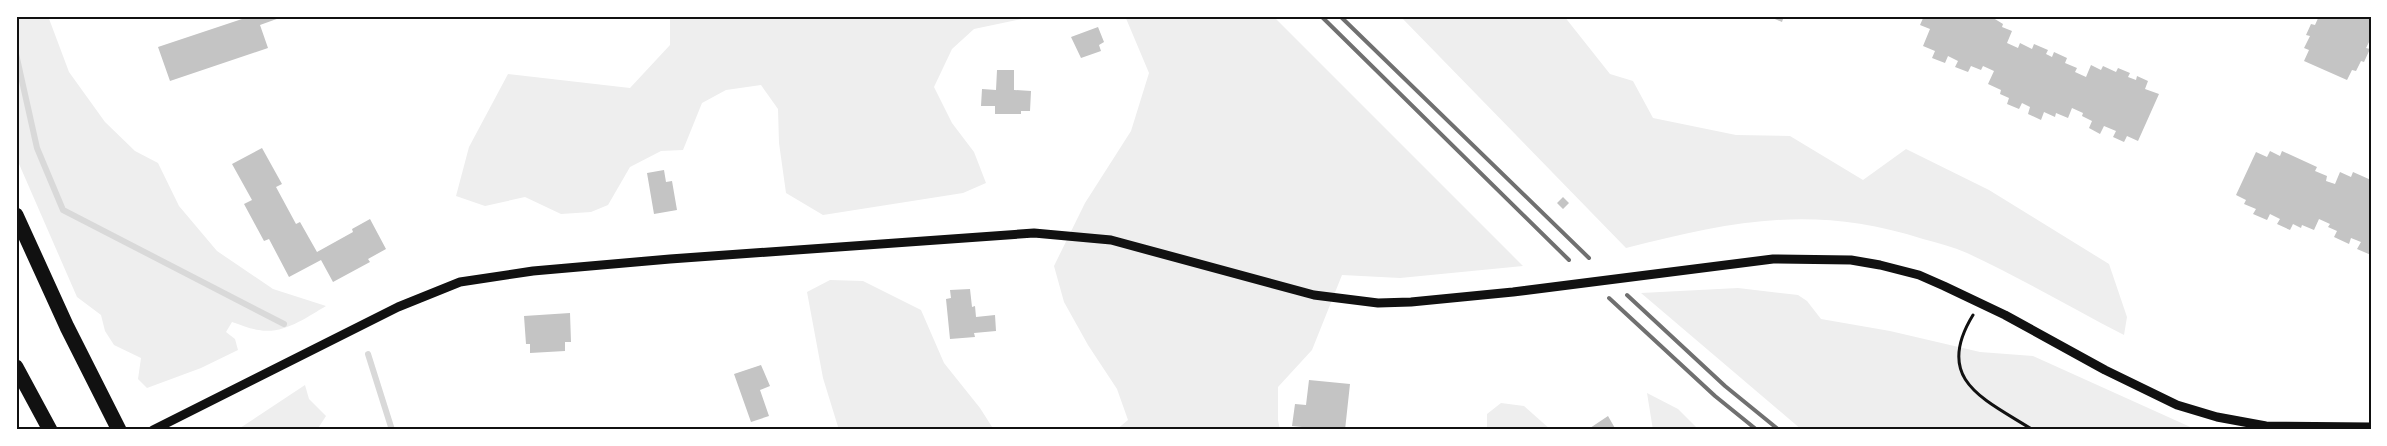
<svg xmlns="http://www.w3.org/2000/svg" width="2387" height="446" viewBox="0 0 2387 446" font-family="'Work Sans',sans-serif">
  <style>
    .green { fill: #eee }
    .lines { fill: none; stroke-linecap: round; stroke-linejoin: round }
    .stream { stroke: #d9d9d9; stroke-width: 6 }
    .building { fill: #c4c4c4 }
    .path { stroke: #111; stroke-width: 3 }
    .tertiary { stroke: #111; stroke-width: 9 }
    .motorway { stroke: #111; stroke-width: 15 }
    .rail { stroke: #707070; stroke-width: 4 }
    .neatline { fill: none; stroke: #111; stroke-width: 2 }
  </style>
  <rect width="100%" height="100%" fill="#fff"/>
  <path class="green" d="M 16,16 L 48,16 L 69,72 L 105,122 L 135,151 L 158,163 L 179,206 L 217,251 L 273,289 L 326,306 C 307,317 283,335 259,330 C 250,329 241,325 232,322 L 226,332 L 235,339 L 238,350 L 201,368 L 147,388 L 138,379 L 141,358 L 114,345 L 105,331 L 101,315 L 77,297 L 16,157 Z
    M 670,16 L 1036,16 L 974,29 L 952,49 L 934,87 L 952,123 L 974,152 L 986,183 L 963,193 L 823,215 L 786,193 L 779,143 L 778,109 L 761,85 L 726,90 L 702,103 L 683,150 L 661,151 L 630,167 L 608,205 L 591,212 L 561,214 L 525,197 L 485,206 L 456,196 L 469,147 L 508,74 L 630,88 L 670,45 Z
    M 1125,16 L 1273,16 L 1523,266 L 1400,278 L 1342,275 L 1312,350 L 1278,387 L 1278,420 L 1280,430 L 1116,430 L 1128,420 L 1117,389 L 1088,345 L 1064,302 L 1054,266 L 1085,203 L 1131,131 L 1149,73 Z
    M 1400,16 L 1564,16 L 1610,74 L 1633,81 L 1653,118 L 1736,135 L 1790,136 L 1863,180 L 1906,149 L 1989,190 L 2109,264 L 2127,317 L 2124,335 C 2073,309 2019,277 1967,253 C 1953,247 1938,243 1923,239 C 1813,204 1734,221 1626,248 Z
    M 830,280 L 863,281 L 921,310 L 944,363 L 980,408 L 994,430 L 839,430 L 823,378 L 807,292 Z
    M 1738,288 L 1798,295 L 1807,301 L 1821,319 L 1890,331 L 1980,352 L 2033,356 L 2197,430 L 1802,430 L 1641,293 Z
    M 305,385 L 309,399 L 326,416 L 317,430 L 237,430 Z
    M 1647,393 L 1678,409 L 1699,430 L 1653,430 Z
    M 1501,403 L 1524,406 L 1551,430 L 1487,430 L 1487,414 Z"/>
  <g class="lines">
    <path class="stream" d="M 16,54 L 37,148 L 63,210 L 284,324
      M 368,354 L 392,430"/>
  </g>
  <path class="building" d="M 251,16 L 285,16 L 260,25 L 268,48 L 170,81 L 158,47 Z
    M 1768,16 L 1784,16 L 1782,22 Z
    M 1924,16 L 1990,16 L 2003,24 L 2002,27 L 2012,31 L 2007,43 L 2018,48 L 2020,43 L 2032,49 L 2034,44 L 2048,50 L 2046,54 L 2052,57 L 2054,52 L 2067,58 L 2065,63 L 2077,68 L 2075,72 L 2086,77 L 2091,65 L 2101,70 L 2103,66 L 2116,72 L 2118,68 L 2130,73 L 2128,77 L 2136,80 L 2137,76 L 2148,81 L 2145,89 L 2159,94 L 2138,141 L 2127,136 L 2124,142 L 2113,137 L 2116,131 L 2104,126 L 2100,134 L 2089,128 L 2092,121 L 2082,116 L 2083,113 L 2072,108 L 2068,118 L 2056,113 L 2055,117 L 2044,112 L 2041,120 L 2028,114 L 2030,107 L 2022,103 L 2019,109 L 2007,104 L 2009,98 L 2000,94 L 2001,90 L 1988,84 L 1994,71 L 1983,66 L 1981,70 L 1971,66 L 1968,72 L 1955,67 L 1958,61 L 1948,56 L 1945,63 L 1932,58 L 1935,51 L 1923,46 L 1930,29 L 1920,25 Z
    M 2319,16 L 2371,16 L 2371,38 L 2366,48 L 2370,49 L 2364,62 L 2361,61 L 2356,71 L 2352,70 L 2347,80 L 2304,61 L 2309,50 L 2304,48 L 2310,36 L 2306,35 L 2311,24 L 2315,25 Z
    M 1098,27 L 1104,42 L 1099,45 L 1101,51 L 1081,58 L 1071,37 Z
    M 997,70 L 1014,70 L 1014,90 L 1031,91 L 1030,111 L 1021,111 L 1021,114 L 995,114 L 995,106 L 981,106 L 982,89 L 996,90 Z
    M 262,148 L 282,184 L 276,187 L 296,224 L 300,222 L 317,252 L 353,232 L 352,229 L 370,219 L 386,249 L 368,259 L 370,262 L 333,282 L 321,260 L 289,277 L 269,239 L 264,241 L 244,204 L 252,200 L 232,164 Z
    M 2270,151 L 2280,156 L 2282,151 L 2317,167 L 2315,171 L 2327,176 L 2326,181 L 2335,184 L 2340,172 L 2351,177 L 2353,172 L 2371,180 L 2371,255 L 2357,249 L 2361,242 L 2351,238 L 2349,244 L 2334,237 L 2337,231 L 2328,227 L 2330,224 L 2319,219 L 2314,230 L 2302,225 L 2301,228 L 2293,224 L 2290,230 L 2277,224 L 2280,219 L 2270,214 L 2267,220 L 2253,214 L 2256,209 L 2244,204 L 2246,200 L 2236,195 L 2256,152 L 2267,157 Z
    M 664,170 L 666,182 L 672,181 L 677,210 L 654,214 L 647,173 Z
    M 1563,197 L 1569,203 L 1563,209 L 1557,203 Z
    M 970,289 L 972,307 L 975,306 L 976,317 L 995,315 L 996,331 L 974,333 L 975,337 L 950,339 L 946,299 L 951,298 L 950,290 Z
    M 570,313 L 571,342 L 565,342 L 565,351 L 530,353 L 530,344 L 526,344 L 524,316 Z
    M 761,365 L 770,386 L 760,390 L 769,416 L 751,422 L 734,374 Z
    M 1309,380 L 1350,384 L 1345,430 L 1312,430 L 1312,428 L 1292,426 L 1295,404 L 1306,405 Z
    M 1608,416 L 1616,430 L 1587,430 Z"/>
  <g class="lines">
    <path class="path" d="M 1973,315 C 1933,380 1984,399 2033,430"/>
    <path class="tertiary" d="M 153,430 L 398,307 L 460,282 L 533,271 L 670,259 L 1034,233 L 1111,240 L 1314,295 L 1378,303 L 1411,302 L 1513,292 L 1773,259 L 1851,260 L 1880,265 L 1919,275 L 1944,286 L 2005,315 L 2105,370 L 2177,405 L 2217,417 L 2266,426 L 2371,427"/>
    <path class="motorway" d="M 16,215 L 67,327 L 119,430
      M 16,367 L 50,430"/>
    <path class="rail" d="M 1321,16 L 1569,260
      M 1340,16 L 1589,258
      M 1627,295 L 1725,386 L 1779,430
      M 1609,298 L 1715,396 L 1757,430"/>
  </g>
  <rect width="2387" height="446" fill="none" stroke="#ffffff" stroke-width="35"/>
  <rect x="18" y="18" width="2352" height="410" class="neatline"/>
</svg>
